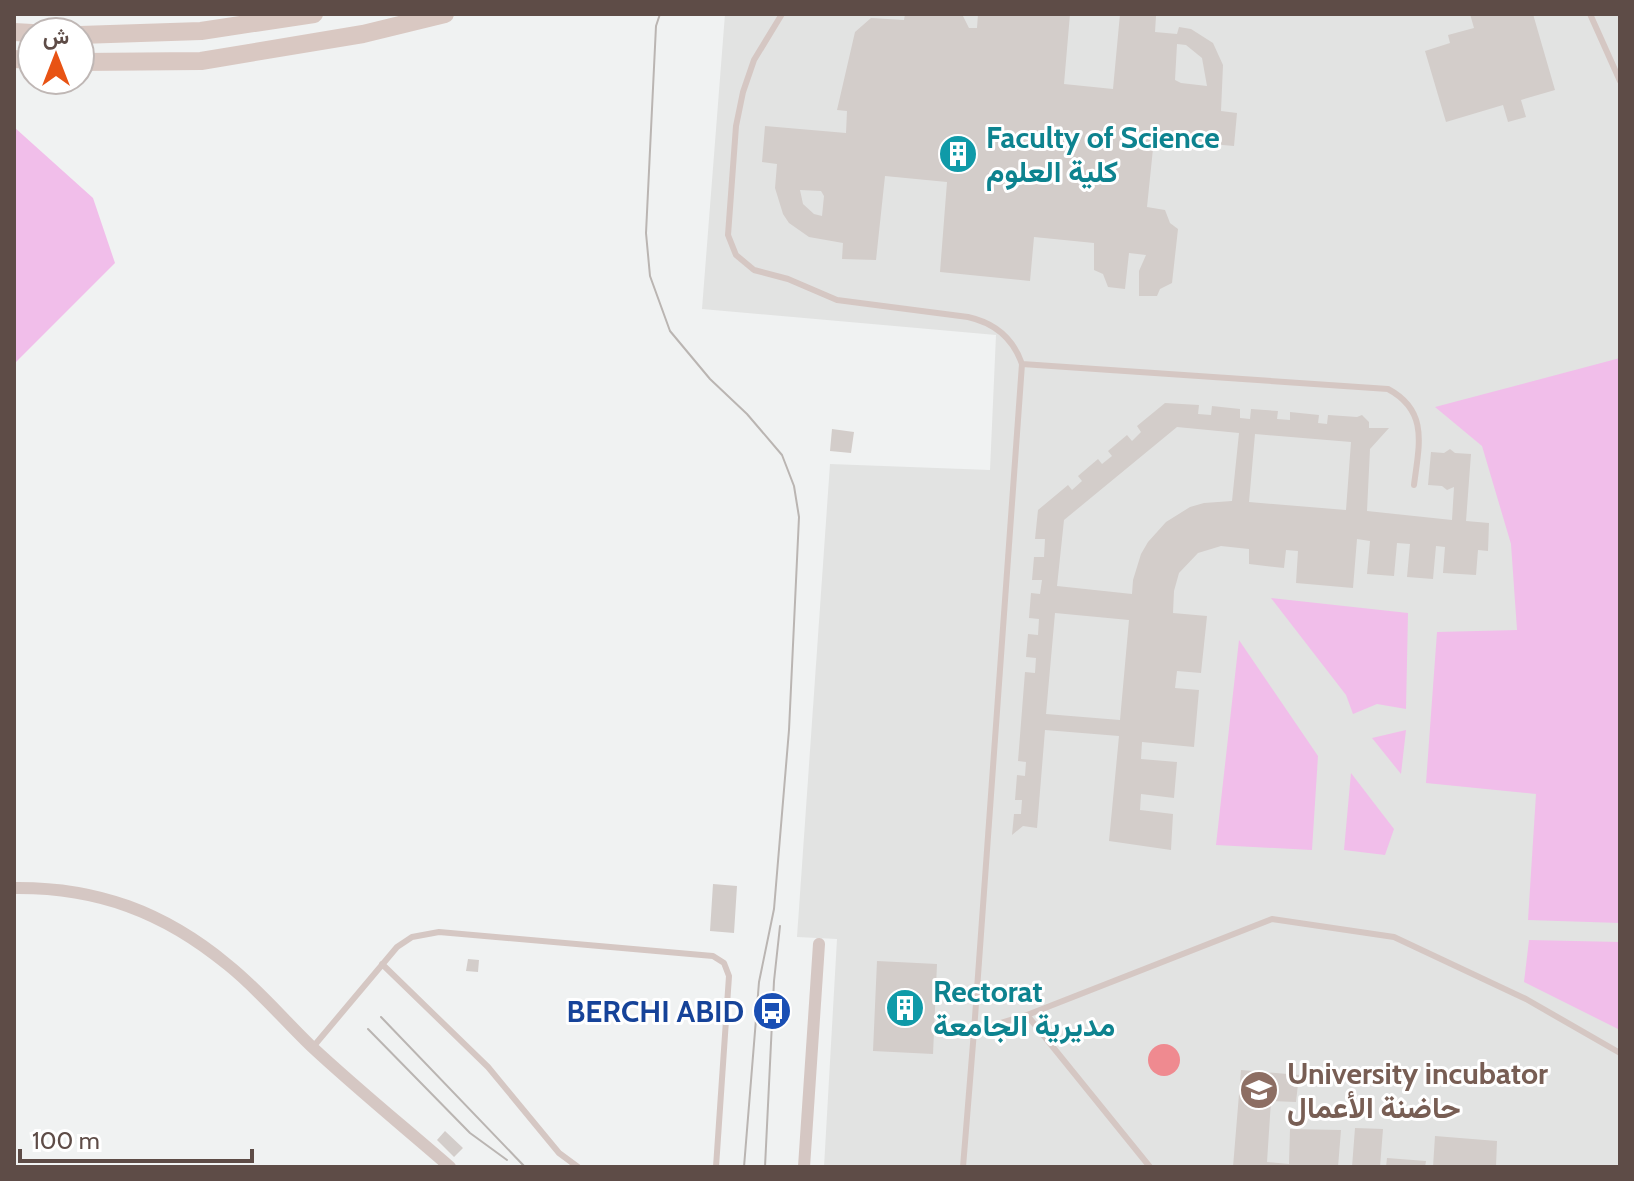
<svg xmlns="http://www.w3.org/2000/svg" width="1634" height="1181" viewBox="0 0 1634 1181" font-family="Cabin,Vazirmatn,sans-serif">
  <style>
    .education { fill: #e2e3e2 }
    .green { fill: #f1beea }
    .water { fill: #ef8a90 }
    .building { fill: #d3cdca; fill-rule: evenodd }
    .lines { fill: none; stroke-linecap: round; stroke-linejoin: round }
    .lane { stroke: #d5c7c3; stroke-width: 6 }
    .street { stroke: #d5c7c3; stroke-width: 12 }
    .secondary { stroke: #d9c8c2; stroke-width: 18 }
    .tram { stroke: #bab5b2; stroke-width: 2 }
    .labels { text-anchor: middle; dominant-baseline: central; stroke-width: 6; stroke-linejoin: round; paint-order: stroke }
    .culture-label { font-size: 30px; font-weight: bold; fill: #0d838f; stroke: #fff; text-anchor: start }
    .transit-label { font-size: 30px; font-weight: bold; fill: #164399; stroke: #fff; text-anchor: end }
    .education-label { font-size: 30px; font-weight: bold; fill: #785e54; stroke: #fff; text-anchor: start }
  </style>
  <rect width="100%" height="100%" fill="#f0f2f2"/>
  <path class="education" d="M 725,14 L 1620,14 L 1620,1167 L 824,1167 L 837,939 L 797,937 L 830,464 L 990,470 L 996,335 L 702,309 Z"/>
  <path class="green" d="M 14,127 L 93,198 L 115,263 L 14,364 Z
    M 1620,358 L 1620,923 L 1528,920 L 1536,794 L 1426,783 L 1437,632 L 1517,630 L 1511,544 L 1482,446 L 1435,407 Z
    M 1271,598 L 1408,613 L 1406,709 L 1377,704 L 1353,714 L 1346,695 Z
    M 1239,640 L 1318,756 L 1312,850 L 1216,845 Z
    M 1406,730 L 1401,774 L 1372,738 Z
    M 1351,773 L 1394,829 L 1385,855 L 1344,850 Z
    M 1529,940 L 1620,942 L 1620,1030 L 1524,982 Z"/>
  <path class="water" d="M1148 1060a16 16 0 1 1 32 0a16 16 0 1 1-32 0Z"/>
  <path class="building" d="M 905,14 L 962,14 L 969,28 L 977,28 L 978,14 L 1070,14 L 1064,84 L 1113,89 L 1120,14 L 1156,16 L 1155,32 L 1177,34 L 1179,27 L 1191,29 L 1213,43 L 1223,65 L 1221,111 L 1237,113 L 1234,146 L 1154,139 L 1147,207 L 1165,210 L 1170,223 L 1178,229 L 1172,283 L 1160,289 L 1157,296 L 1139,296 L 1139,271 L 1146,255 L 1129,253 L 1125,289 L 1108,287 L 1103,274 L 1094,270 L 1094,243 L 1034,237 L 1030,281 L 940,272 L 947,182 L 885,176 L 876,260 L 842,259 L 843,243 L 809,237 L 789,223 L 783,214 L 775,188 L 777,164 L 762,162 L 765,126 L 846,133 L 847,111 L 837,110 L 855,32 L 871,18 L 904,20 ZM 1177,44 L 1186,45 L 1202,58 L 1207,86 L 1181,83 L 1175,80 ZM 800,190 L 821,191 L 824,196 L 822,216 L 814,214 L 803,204 Z
    M 1470,14 L 1533,14 L 1555,90 L 1521,100 L 1526,117 L 1508,122 L 1503,105 L 1446,122 L 1425,51 L 1450,43 L 1448,35 L 1474,28 Z
    M 1165,403 L 1199,405 L 1198,414 L 1211,415 L 1212,406 L 1240,409 L 1240,418 L 1250,419 L 1251,409 L 1278,411 L 1277,419 L 1290,420 L 1290,412 L 1319,415 L 1318,423 L 1327,424 L 1328,415 L 1357,417 L 1362,415 L 1369,422 L 1369,428 L 1389,428 L 1370,449 L 1367,511 L 1452,520 L 1454,487 L 1447,490 L 1442,486 L 1428,485 L 1431,452 L 1444,453 L 1450,449 L 1455,453 L 1471,454 L 1466,521 L 1489,523 L 1488,551 L 1478,550 L 1476,575 L 1443,573 L 1445,547 L 1436,546 L 1433,579 L 1407,577 L 1410,544 L 1397,543 L 1394,576 L 1367,574 L 1370,541 L 1357,539 L 1353,588 L 1296,583 L 1298,551 L 1286,550 L 1284,568 L 1249,564 L 1249,549 L 1221,546 L 1198,553 L 1179,573 L 1174,591 L 1173,613 L 1207,616 L 1201,673 L 1177,671 L 1175,688 L 1199,690 L 1194,747 L 1142,742 L 1141,759 L 1177,762 L 1174,798 L 1141,794 L 1140,810 L 1173,814 L 1171,850 L 1109,841 L 1119,736 L 1045,730 L 1037,828 L 1023,826 L 1012,835 L 1014,814 L 1021,814 L 1022,800 L 1015,800 L 1017,775 L 1025,776 L 1026,762 L 1018,761 L 1025,672 L 1035,673 L 1036,658 L 1026,657 L 1028,634 L 1038,635 L 1039,619 L 1029,618 L 1031,593 L 1040,594 L 1042,580 L 1032,580 L 1034,557 L 1044,557 L 1045,539 L 1035,539 L 1038,510 L 1068,485 L 1072,490 L 1082,481 L 1078,476 L 1098,459 L 1102,464 L 1112,456 L 1108,451 L 1127,435 L 1132,441 L 1141,432 L 1137,426 ZM 1177,427 L 1239,433 L 1232,501 L 1204,503 L 1190,507 L 1166,522 L 1148,542 L 1141,554 L 1133,580 L 1132,594 L 1057,586 L 1064,520 ZM 1255,434 L 1351,442 L 1346,510 L 1249,502 ZM 1055,613 L 1129,620 L 1120,720 L 1046,714 Z
    M 832,429 L 854,432 L 851,453 L 830,451 Z
    M 713,884 L 737,886 L 734,933 L 710,931 Z
    M 468,959 L 479,960 L 478,972 L 466,971 Z
    M 877,961 L 937,964 L 933,1054 L 873,1051 Z
    M 1241,1070 L 1299,1075 L 1296,1102 L 1271,1101 L 1267,1162 L 1289,1164 L 1290,1129 L 1341,1130 L 1338,1167 L 1233,1167 Z
    M 1355,1128 L 1383,1129 L 1380,1167 L 1352,1167 Z
    M 445,1131 L 463,1148 L 454,1157 L 437,1140 Z
    M 1435,1136 L 1497,1141 L 1496,1167 L 1433,1167 Z
    M 1387,1158 L 1426,1161 L 1425,1167 L 1386,1167 Z"/>
  <g class="lines">
    <path class="lane" d="M 782,14 L 754,60 L 743,92 L 736,126 L 728,235 L 736,255 L 754,270 L 788,279 L 837,300 L 968,317 C 995,323 1013,338 1022,364 L 974,1031
      M 1590,14 L 1620,81
      M 1022,364 L 1388,389 C 1429,411 1419,445 1414,485
      M 382,964 L 488,1067 L 559,1153 L 578,1167
      M 1027,1015 L 1272,919 L 1394,937 L 1526,999 L 1620,1053
      M 313,1047 L 397,947 L 412,937 L 439,932 L 713,956 L 724,963 L 729,976 L 716,1167
      M 963,1167 L 974,1031 L 1027,1015 L 1150,1167"/>
    <path class="street" d="M 14,888 C 97,887 164,912 228,965 C 258,989 283,1019 311,1046 C 356,1088 404,1127 450,1167
      M 804,1167 L 819,944"/>
    <path class="secondary" d="M 14,32 L 32,33
      M 80,35 L 201,31 L 314,14
      M 14,59 L 32,60
      M 80,62 L 201,61 L 363,34 L 445,14"/>
    <path class="tram" d="M 660,14 L 656,26 L 646,233 L 650,276 L 670,331 L 710,379 L 747,414 L 782,455 L 794,486 L 799,517 L 789,730 L 774,909 L 759,982 L 744,1167
      M 381,1017 L 525,1167
      M 368,1029 L 470,1133 L 507,1160
      M 765,1167 L 774,981 L 780,926"/>
  </g>
  <defs>
    <symbol id="building-disc" viewBox="-11 -11 22 22"><circle r="9.5" fill="#0f9aa8" stroke="#fff"/><path d="M-4-6H4V6H1V3H-1V6H-4ZM-2.5-4.3h1.7v1.8h-1.7ZM.8-4.3h1.7v1.8H.8ZM-2.5-1h1.7V.8h-1.7ZM.8-1h1.7V.8H.8Z" fill="#fff"/></symbol>
    <symbol id="bus-disc" viewBox="-11 -11 22 22"><circle r="9.5" fill="#1a4fb4" stroke="#fff"/><path d="M-5-6H5V4H4V6H2V4H-2V6H-4V4H-5ZM-3.5-4V0h7V-4ZM-3.5 1.2v1.5H-2V1.2ZM2 1.2v1.5H3.5V1.2Z" fill="#fff"/></symbol>
    <symbol id="university-disc" viewBox="-11 -11 22 22"><circle r="9.5" fill="#8d6e63" stroke="#fff"/><path d="M0-5L7-2L0 1L-7-2ZM-4 1L0 2.5L4 1V4Q0 6-4 4Z" fill="#fff"/></symbol>
  </defs>
  <g fill-rule="evenodd">
    <use href="#building-disc" x="936" y="132" width="44" height="44"/>
    <use href="#building-disc" x="883" y="986" width="44" height="44"/>
    <use href="#bus-disc" x="750" y="989" width="44" height="44"/>
    <use href="#university-disc" x="1237" y="1068" width="44" height="44"/>
  </g>
  <g class="labels">
    <g class="culture-label">
      <text x="986" y="137">Faculty of Science<tspan x="986" dy="34">كلية العلوم</tspan></text>
      <text x="933" y="991">Rectorat<tspan x="933" dy="34">مديرية الجامعة</tspan></text>
    </g>
    <g class="transit-label">
      <text x="744" y="1011">BERCHI ABID</text>
    </g>
    <g class="education-label">
      <text x="1287" y="1073">University incubator<tspan x="1287" dy="34">حاضنة الأعمال</tspan></text>
    </g>
  </g>
  <rect width="1634" height="1181" fill="none" stroke="#5e4c47" stroke-width="32"/>
  <g transform="translate(56 56)"><circle r="38" fill="#ffffff" stroke="#bfb7b5" stroke-width="2"/>
  <path d="M0-6L14 30L0 20L-14 30Z" fill="#e85314"/>
  <text y="-12" font-size="22" font-weight="bold" text-anchor="middle" fill="#5e4c47">ش</text>
  </g>
  <path d="M20 1149v12h232v-12" fill="none" stroke="#5e4c47" stroke-width="4"/>
  <text x="32" y="1149" font-size="24" fill="#5e4c47" stroke="#ffffff" stroke-width="6" paint-order="stroke">100 m</text>
</svg>
